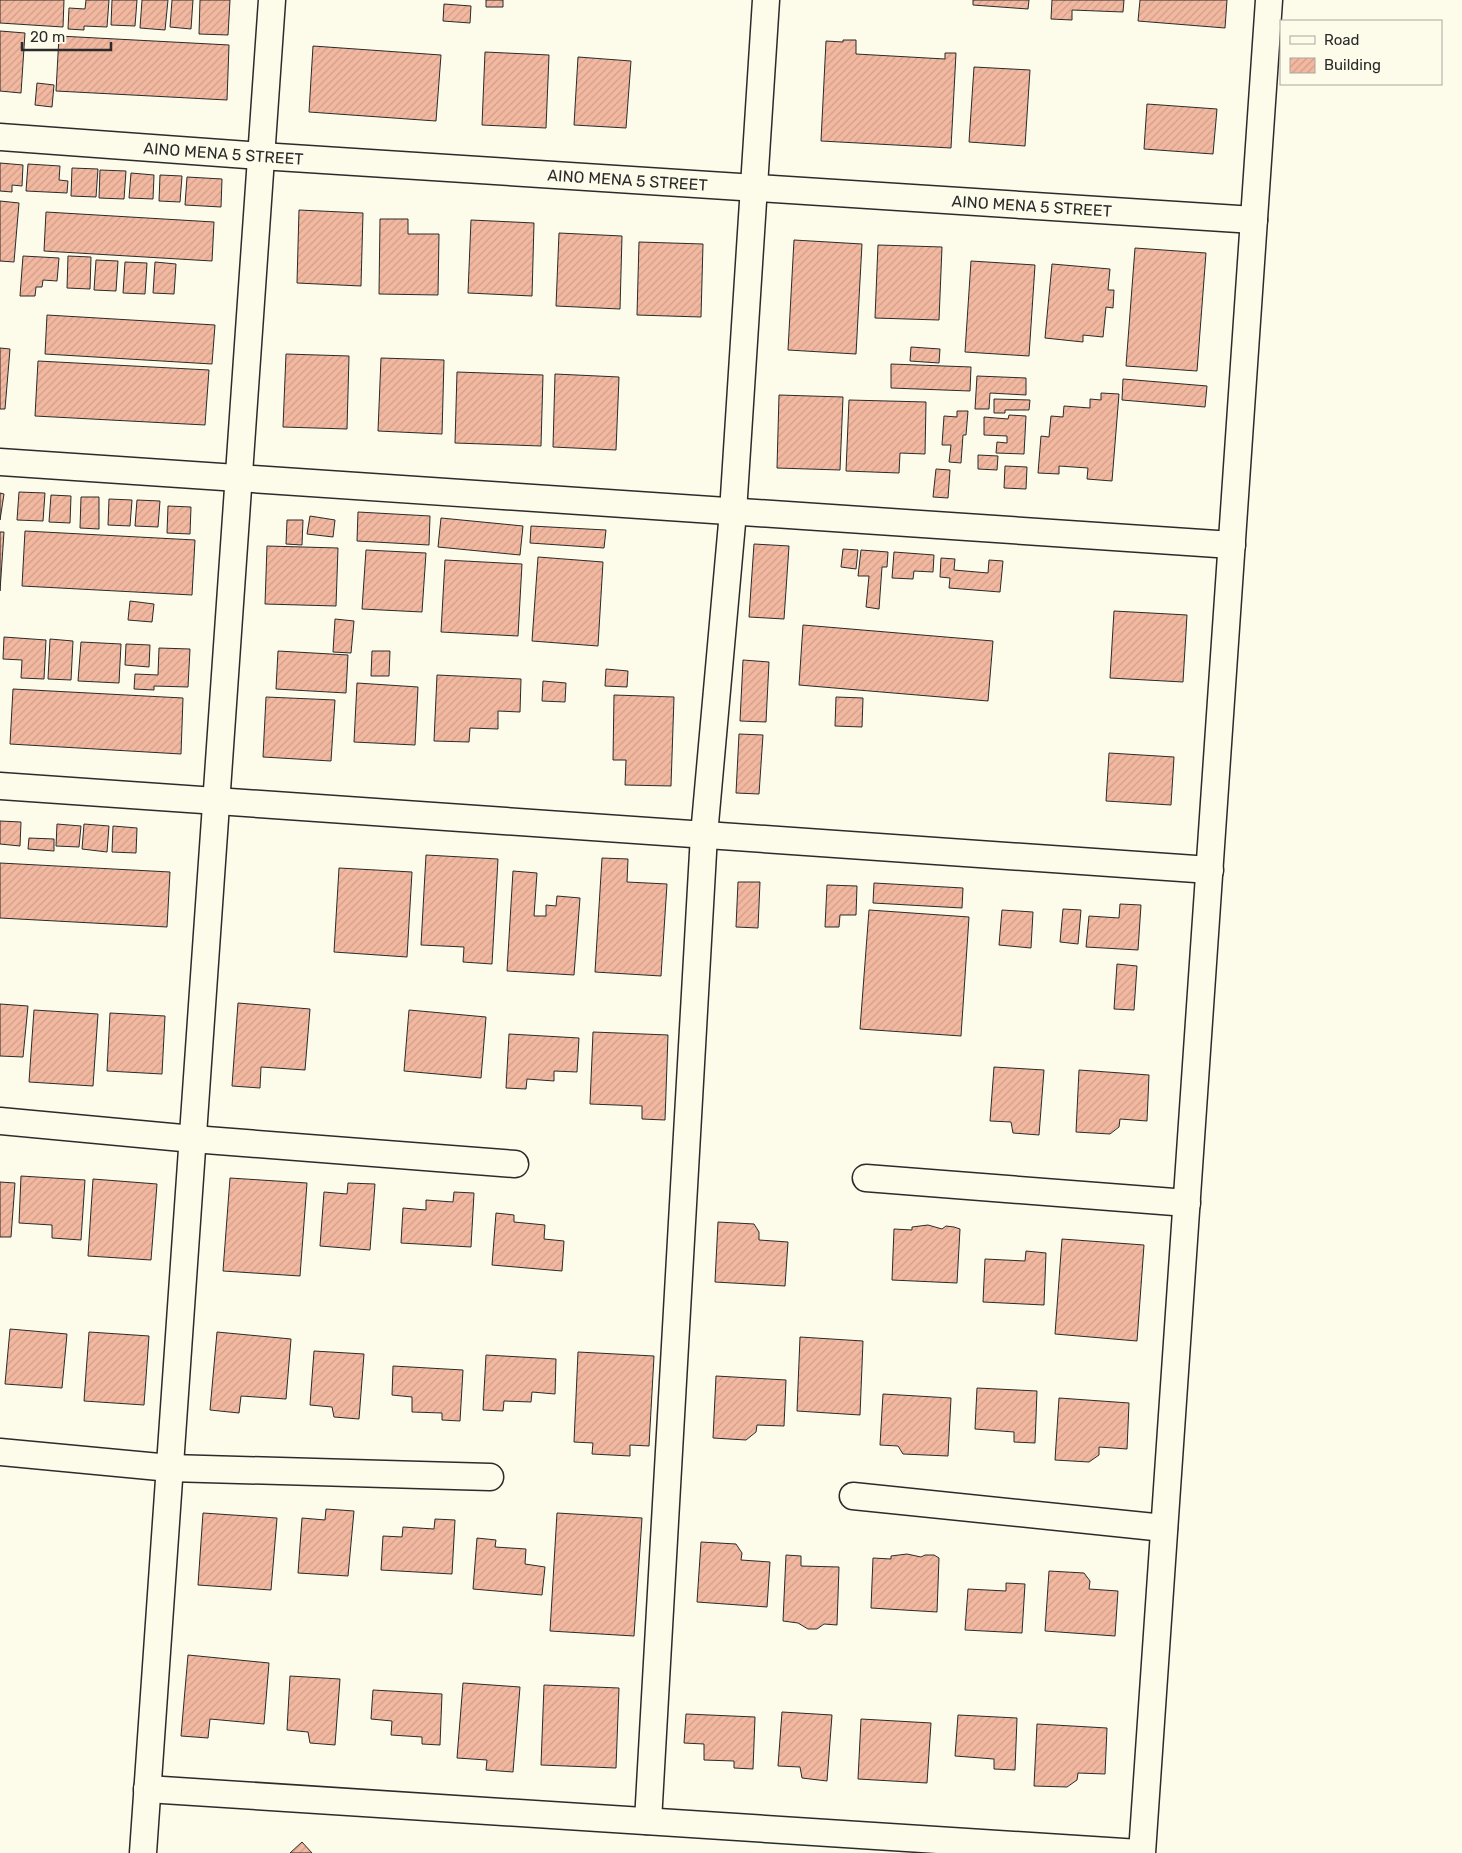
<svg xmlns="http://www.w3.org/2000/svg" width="1462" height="1853" viewBox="0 0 1462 1853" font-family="Rubik,sans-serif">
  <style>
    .building { fill: url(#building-hatch); stroke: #2b2b2b }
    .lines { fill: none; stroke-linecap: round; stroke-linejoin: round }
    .minor-casing { stroke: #2b2b2b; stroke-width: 29 }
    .minor { stroke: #fdfbea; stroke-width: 26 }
    .labels { text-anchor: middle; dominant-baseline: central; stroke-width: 4; stroke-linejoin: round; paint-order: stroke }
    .street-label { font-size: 16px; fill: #2b2b2b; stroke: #fdfbea }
  </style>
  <defs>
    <pattern id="building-hatch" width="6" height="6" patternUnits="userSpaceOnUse" patternTransform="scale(1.25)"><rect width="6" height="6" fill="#f2b8a0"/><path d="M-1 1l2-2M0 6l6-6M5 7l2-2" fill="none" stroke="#d09e8a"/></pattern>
  </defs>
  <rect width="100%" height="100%" fill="#fdfbea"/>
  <path class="building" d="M 0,0 L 64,0 L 63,27 L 0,23 Z
    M 86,0 L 109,0 L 107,27 L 84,26 L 84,30 L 68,29 L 69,8 L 85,9 Z
    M 112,0 L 137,0 L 135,26 L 111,25 Z
    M 142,0 L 168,0 L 165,30 L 140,28 Z
    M 172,0 L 193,0 L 191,29 L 170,27 Z
    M 200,0 L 230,0 L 228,35 L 199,34 Z
    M 486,0 L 503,0 L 503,7 L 486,7 Z
    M 973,0 L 1029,0 L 1028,9 L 973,5 Z
    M 1052,0 L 1124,0 L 1123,12 L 1072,10 L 1072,20 L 1051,19 Z
    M 1140,0 L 1227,0 L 1225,28 L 1138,21 Z
    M 444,4 L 471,6 L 470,23 L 443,21 Z
    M 0,31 L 25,33 L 21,93 L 0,91 Z
    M 59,36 L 229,45 L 227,100 L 56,91 Z
    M 843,40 L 856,40 L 856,54 L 945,59 L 945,53 L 956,53 L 951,148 L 821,141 L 826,41 L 843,42 Z
    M 313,46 L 441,55 L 436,121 L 309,112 Z
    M 485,52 L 549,55 L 546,128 L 482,125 Z
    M 578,57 L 631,61 L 626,128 L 574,125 Z
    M 974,67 L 1030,70 L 1025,146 L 969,142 Z
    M 37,83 L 54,85 L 52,107 L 35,105 Z
    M 1147,104 L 1217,109 L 1213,154 L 1144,149 Z
    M 0,163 L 23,165 L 22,186 L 12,185 L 12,192 L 0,191 Z
    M 28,164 L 60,166 L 59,180 L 68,181 L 67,193 L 26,191 Z
    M 72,168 L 98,169 L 96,197 L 71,196 Z
    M 100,170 L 126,171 L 124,199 L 99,198 Z
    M 131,173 L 154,175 L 153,199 L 129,198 Z
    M 160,175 L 182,176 L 180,202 L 159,201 Z
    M 187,177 L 222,179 L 221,207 L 185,205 Z
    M 0,201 L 19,203 L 14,262 L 0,261 Z
    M 299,210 L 363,213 L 361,286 L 297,283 Z
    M 46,212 L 214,222 L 212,261 L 44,251 Z
    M 380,219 L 408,219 L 408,234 L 439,234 L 438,295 L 379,294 Z
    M 471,220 L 534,223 L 532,296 L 468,293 Z
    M 559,233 L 622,236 L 620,309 L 556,306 Z
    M 794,240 L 862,244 L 856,354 L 788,350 Z
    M 639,242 L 703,244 L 701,317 L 637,315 Z
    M 878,245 L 942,247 L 939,320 L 875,318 Z
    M 1135,248 L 1206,253 L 1197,371 L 1126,366 Z
    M 23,256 L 59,258 L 57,281 L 43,280 L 42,287 L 36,287 L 35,296 L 20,296 Z
    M 68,256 L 91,257 L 90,289 L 67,288 Z
    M 96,260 L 118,261 L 116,291 L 94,290 Z
    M 971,261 L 1035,265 L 1029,356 L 965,352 Z
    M 125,262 L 147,263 L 145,294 L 123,293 Z
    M 155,262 L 176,264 L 174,294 L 153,293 Z
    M 1052,264 L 1110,269 L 1108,290 L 1114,290 L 1113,308 L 1106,307 L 1103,337 L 1083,335 L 1083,342 L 1045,338 Z
    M 47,315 L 215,325 L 212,364 L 45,354 Z
    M 911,347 L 940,349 L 939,363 L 910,361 Z
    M 0,348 L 10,349 L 5,409 L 0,409 Z
    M 286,354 L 349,356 L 347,429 L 283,427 Z
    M 381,358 L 444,360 L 442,434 L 378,431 Z
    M 38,361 L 209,370 L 205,425 L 35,416 Z
    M 891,364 L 971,367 L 970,391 L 891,388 Z
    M 457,372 L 543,375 L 541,446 L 455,443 Z
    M 555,374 L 619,377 L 616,450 L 553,447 Z
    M 977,376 L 1026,378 L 1026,395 L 990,393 L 989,409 L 975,409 Z
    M 1123,379 L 1207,386 L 1205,407 L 1122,400 Z
    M 1101,393 L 1119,394 L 1112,481 L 1087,479 L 1088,468 L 1059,466 L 1059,474 L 1038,473 L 1041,436 L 1049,437 L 1051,416 L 1063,417 L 1064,406 L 1090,408 L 1090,399 L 1101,400 Z
    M 779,395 L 843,397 L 840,470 L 777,468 Z
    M 994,399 L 1030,400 L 1029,410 L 1005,410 L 1005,413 L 994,413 Z
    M 849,400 L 926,402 L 925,454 L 900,453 L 899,473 L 846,471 Z
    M 957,411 L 968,411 L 966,435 L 963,435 L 961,463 L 949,462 L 951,445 L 942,445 L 944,416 L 957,417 Z
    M 1009,415 L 1026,416 L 1024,454 L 996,453 L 997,442 L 1007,443 L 1007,436 L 984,435 L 984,417 L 1008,419 Z
    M 978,455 L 998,456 L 997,470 L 978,469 Z
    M 1005,466 L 1027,467 L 1026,489 L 1004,488 Z
    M 936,469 L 950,470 L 948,498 L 933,497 Z
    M 19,492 L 45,493 L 43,521 L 17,520 Z
    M 0,493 L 4,494 L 0,520 Z
    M 51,495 L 71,496 L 70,523 L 49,522 Z
    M 81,497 L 99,497 L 99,529 L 80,528 Z
    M 109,499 L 132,500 L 130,526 L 108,525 Z
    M 137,500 L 160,501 L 158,527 L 135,526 Z
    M 168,506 L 191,507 L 190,534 L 167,533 Z
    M 358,512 L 430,516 L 429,545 L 357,541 Z
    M 310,516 L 335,520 L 333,537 L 307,534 Z
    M 441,518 L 523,526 L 520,555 L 438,547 Z
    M 287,520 L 303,520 L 302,545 L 286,544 Z
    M 531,526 L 606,530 L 604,548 L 530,543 Z
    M 25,531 L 195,540 L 192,595 L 22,586 Z
    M 0,532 L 4,532 L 0,591 Z
    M 754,544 L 789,546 L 784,619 L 749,617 Z
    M 267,546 L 338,548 L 336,606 L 265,604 Z
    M 843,549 L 858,550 L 856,569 L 841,567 Z
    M 366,550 L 426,553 L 422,612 L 362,609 Z
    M 861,550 L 888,552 L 887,567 L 882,567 L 879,609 L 866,607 L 869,576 L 858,576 Z
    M 894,552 L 934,555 L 933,572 L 914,571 L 913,579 L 892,578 Z
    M 538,557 L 603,562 L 598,646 L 532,641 Z
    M 941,558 L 955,559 L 954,570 L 988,573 L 989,560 L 1003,561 L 1000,592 L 949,588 L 950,578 L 940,577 Z
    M 445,560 L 522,564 L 518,636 L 441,632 Z
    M 130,601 L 154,604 L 152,622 L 128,620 Z
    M 1114,611 L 1187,615 L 1183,682 L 1110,678 Z
    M 335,619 L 354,621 L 351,653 L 333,652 Z
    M 803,625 L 993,641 L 988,701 L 799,685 Z
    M 4,637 L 46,640 L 44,679 L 21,678 L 22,660 L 3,659 Z
    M 50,639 L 73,641 L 71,680 L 48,679 Z
    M 81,642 L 121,644 L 119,683 L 78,681 Z
    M 126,644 L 150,645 L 149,667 L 125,665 Z
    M 159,648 L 190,649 L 188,687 L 154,686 L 154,690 L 134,689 L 135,674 L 158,675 Z
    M 278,651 L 348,655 L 346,693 L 276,689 Z
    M 372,651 L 390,651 L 389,676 L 371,676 Z
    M 743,660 L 769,662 L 766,722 L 740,721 Z
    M 606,669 L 628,671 L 627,687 L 605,686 Z
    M 437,675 L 521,679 L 520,712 L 498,711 L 498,729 L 470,728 L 469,742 L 434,741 Z
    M 543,681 L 566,683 L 565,702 L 542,701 Z
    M 357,683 L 418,687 L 415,745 L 354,742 Z
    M 13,689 L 183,698 L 181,754 L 10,744 Z
    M 614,695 L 674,697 L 671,786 L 625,785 L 626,760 L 613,760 Z
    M 266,697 L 335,700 L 331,761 L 263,757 Z
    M 836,697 L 863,698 L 862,727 L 835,726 Z
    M 739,734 L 763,735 L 759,794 L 736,793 Z
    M 1109,753 L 1174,757 L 1171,805 L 1106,801 Z
    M 0,821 L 21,822 L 20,846 L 0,844 Z
    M 57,824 L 81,826 L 79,847 L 56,846 Z
    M 84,824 L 109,826 L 107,852 L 82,849 Z
    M 113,826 L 137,828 L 136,853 L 112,852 Z
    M 29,838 L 54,839 L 54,851 L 28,849 Z
    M 426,855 L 498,859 L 492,964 L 463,962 L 464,947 L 421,945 Z
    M 602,858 L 628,859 L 627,882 L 667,884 L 661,976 L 595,972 Z
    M 0,863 L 170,872 L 167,927 L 0,918 Z
    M 339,868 L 412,872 L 407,957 L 334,952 Z
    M 513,871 L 537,873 L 534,916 L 546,916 L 546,905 L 556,906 L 557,896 L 580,898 L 574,975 L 507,971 Z
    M 738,882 L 760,882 L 758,928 L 736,927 Z
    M 874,883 L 963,888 L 962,908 L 873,903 Z
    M 827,885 L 857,886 L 856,915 L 840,915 L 839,927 L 825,927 Z
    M 1120,904 L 1141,905 L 1138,950 L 1086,947 L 1089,916 L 1119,918 Z
    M 1063,909 L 1081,910 L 1078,944 L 1060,942 Z
    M 869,910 L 969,917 L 961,1036 L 860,1029 Z
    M 1002,910 L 1033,912 L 1031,948 L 999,945 Z
    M 1117,964 L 1137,966 L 1134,1010 L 1114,1009 Z
    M 238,1003 L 310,1009 L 305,1070 L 261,1067 L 260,1088 L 232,1086 Z
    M 0,1004 L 28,1006 L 23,1057 L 0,1056 Z
    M 34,1010 L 98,1014 L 93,1086 L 29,1082 Z
    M 409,1010 L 486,1017 L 481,1078 L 404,1071 Z
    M 110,1013 L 165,1016 L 162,1074 L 107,1071 Z
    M 593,1032 L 668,1035 L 665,1120 L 642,1119 L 642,1106 L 590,1104 Z
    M 509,1034 L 579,1038 L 577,1072 L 554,1071 L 554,1081 L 527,1079 L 526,1089 L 506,1088 Z
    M 994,1067 L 1044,1070 L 1039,1135 L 1013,1133 L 1011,1122 L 990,1121 Z
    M 1079,1070 L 1149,1075 L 1147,1121 L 1120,1119 L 1119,1127 L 1110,1134 L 1076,1132 Z
    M 21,1176 L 85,1180 L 81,1240 L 52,1238 L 52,1225 L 19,1223 Z
    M 230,1178 L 307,1183 L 300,1276 L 223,1271 Z
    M 93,1179 L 157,1184 L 151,1260 L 88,1256 Z
    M 0,1182 L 15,1183 L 11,1237 L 0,1237 Z
    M 348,1183 L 375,1184 L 370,1250 L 320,1246 L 324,1192 L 347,1194 Z
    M 454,1192 L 474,1193 L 471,1247 L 401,1243 L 403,1208 L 426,1210 L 426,1200 L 453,1202 Z
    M 496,1213 L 514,1215 L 514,1222 L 545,1225 L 544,1239 L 564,1241 L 562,1271 L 492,1265 Z
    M 718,1222 L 754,1224 L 759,1232 L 759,1240 L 788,1242 L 785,1286 L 715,1282 Z
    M 928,1225 L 942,1229 L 946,1226 L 954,1227 L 960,1229 L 957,1283 L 892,1280 L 894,1229 L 912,1230 L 912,1227 Z
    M 1062,1239 L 1144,1245 L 1137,1341 L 1055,1334 Z
    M 1026,1251 L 1046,1253 L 1044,1305 L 983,1302 L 985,1259 L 1025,1261 Z
    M 10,1329 L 67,1334 L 62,1388 L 5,1384 Z
    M 89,1332 L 149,1336 L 144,1405 L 84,1401 Z
    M 217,1332 L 291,1339 L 286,1399 L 241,1396 L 239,1413 L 210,1410 Z
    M 800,1337 L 863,1341 L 860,1415 L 797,1411 Z
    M 314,1351 L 364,1354 L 359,1419 L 334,1417 L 332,1407 L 310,1405 Z
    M 578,1352 L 654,1356 L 649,1446 L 630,1445 L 630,1456 L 592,1454 L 593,1443 L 574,1442 Z
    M 486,1355 L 556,1359 L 555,1394 L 532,1392 L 531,1402 L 504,1401 L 503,1411 L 483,1410 Z
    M 393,1366 L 463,1370 L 460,1421 L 442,1420 L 442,1413 L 412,1412 L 412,1397 L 392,1395 Z
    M 716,1376 L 786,1380 L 784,1426 L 757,1425 L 756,1432 L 746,1440 L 713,1438 Z
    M 977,1388 L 1037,1391 L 1035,1443 L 1014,1442 L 1014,1432 L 975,1429 Z
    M 883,1394 L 951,1398 L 948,1456 L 903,1454 L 898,1446 L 880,1445 Z
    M 1059,1398 L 1129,1403 L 1127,1449 L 1099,1447 L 1099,1455 L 1089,1462 L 1055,1460 Z
    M 326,1509 L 354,1511 L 348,1576 L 298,1573 L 302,1518 L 325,1520 Z
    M 203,1513 L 277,1518 L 271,1590 L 198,1585 Z
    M 557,1513 L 642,1518 L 634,1636 L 550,1631 Z
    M 435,1519 L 455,1520 L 452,1574 L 381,1570 L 383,1536 L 402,1537 L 403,1527 L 434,1529 Z
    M 477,1538 L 496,1540 L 495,1547 L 526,1549 L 525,1564 L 545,1567 L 542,1595 L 473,1589 Z
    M 701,1542 L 736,1544 L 742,1553 L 741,1560 L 770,1562 L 767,1607 L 697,1602 Z
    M 907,1554 L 921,1557 L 925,1555 L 934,1555 L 939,1558 L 937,1612 L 871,1608 L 873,1558 L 891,1559 L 891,1556 Z
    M 786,1555 L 801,1556 L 801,1566 L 839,1567 L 837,1625 L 824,1624 L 817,1629 L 808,1629 L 798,1623 L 783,1621 Z
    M 1049,1571 L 1084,1573 L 1090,1581 L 1089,1589 L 1118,1591 L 1115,1636 L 1045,1631 Z
    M 1006,1583 L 1025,1584 L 1022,1633 L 965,1630 L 968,1589 L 1006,1591 Z
    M 188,1655 L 269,1663 L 264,1724 L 210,1719 L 208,1738 L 181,1736 Z
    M 290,1676 L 340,1679 L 335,1745 L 310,1743 L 308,1732 L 287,1730 Z
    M 463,1683 L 520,1687 L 513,1772 L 486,1770 L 487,1760 L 457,1758 Z
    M 544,1685 L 619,1688 L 616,1768 L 541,1765 Z
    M 373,1690 L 442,1694 L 440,1745 L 422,1744 L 422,1737 L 391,1735 L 392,1721 L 371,1719 Z
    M 782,1712 L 832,1715 L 827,1781 L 802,1778 L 800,1767 L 778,1766 Z
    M 686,1714 L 755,1717 L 753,1769 L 734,1768 L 734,1761 L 704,1760 L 704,1744 L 684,1743 Z
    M 958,1715 L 1017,1718 L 1015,1770 L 994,1769 L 994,1759 L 955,1756 Z
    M 861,1719 L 931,1723 L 927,1783 L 858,1779 Z
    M 1037,1724 L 1107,1728 L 1105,1774 L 1078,1773 L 1077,1780 L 1067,1787 L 1034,1786 Z
    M 302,1842 L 312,1853 L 290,1853 Z"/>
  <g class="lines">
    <defs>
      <g id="minor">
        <path id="s1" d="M 0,137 L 261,156 L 1254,220"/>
        <path d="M 0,462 L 1232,545"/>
        <path d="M 0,786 L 1210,870"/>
        <path d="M 0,1121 L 193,1139 L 515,1164"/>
        <path d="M 866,1178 L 1187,1203"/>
        <path d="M 0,1452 L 170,1468 L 490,1477"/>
        <path d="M 853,1496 L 1164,1528"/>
        <path d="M 147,1789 L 1139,1853"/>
        <path d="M 648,1821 L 704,835 L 733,512 L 766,0"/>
        <path d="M 143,1853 L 272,0"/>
        <path d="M 1142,1853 L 1269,0"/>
      </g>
    </defs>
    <use href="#minor" class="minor-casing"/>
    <use href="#minor" class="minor"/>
  </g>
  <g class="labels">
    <g class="street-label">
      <text stroke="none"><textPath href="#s1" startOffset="224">AINO MENA 5 STREET</textPath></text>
      <text stroke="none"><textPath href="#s1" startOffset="629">AINO MENA 5 STREET</textPath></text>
      <text stroke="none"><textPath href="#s1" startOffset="1034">AINO MENA 5 STREET</textPath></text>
    </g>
  </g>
  <rect x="1280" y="20" width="162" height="65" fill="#fdfbea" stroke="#a9a89e"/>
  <rect x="1290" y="36" width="25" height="8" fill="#fdfbea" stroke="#a9a89e"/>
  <text x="1324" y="45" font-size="15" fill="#2b2b2b">Road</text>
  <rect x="1290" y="58" width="25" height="15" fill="url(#building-hatch)" stroke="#a9a89e"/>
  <text x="1324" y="70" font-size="15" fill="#2b2b2b">Building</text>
  <path d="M22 42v8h89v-8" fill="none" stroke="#2b2b2b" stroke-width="2.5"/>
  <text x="30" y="42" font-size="15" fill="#2b2b2b" stroke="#fdfbea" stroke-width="4" paint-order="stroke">20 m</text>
</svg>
